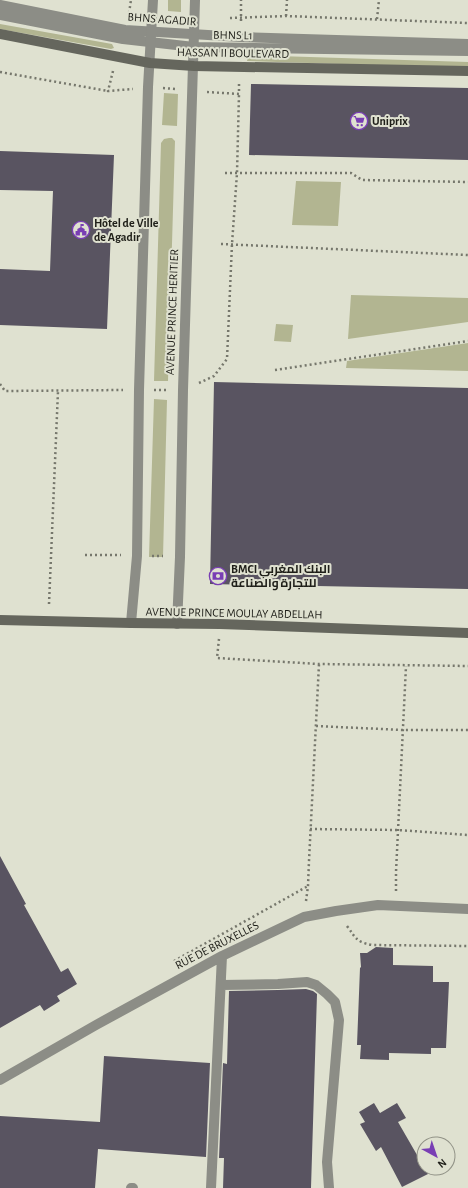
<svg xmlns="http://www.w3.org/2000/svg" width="468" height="1188" viewBox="0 0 468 1188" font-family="'Alegreya Sans',Cairo,sans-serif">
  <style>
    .green { fill: #b2b591 }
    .building { fill: #595461 }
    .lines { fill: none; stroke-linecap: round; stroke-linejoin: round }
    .path { stroke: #76776c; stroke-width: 2.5; stroke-dasharray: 2 3; stroke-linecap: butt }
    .lane { stroke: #8c8d86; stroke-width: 10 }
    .street { stroke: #8c8d86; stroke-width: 10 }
    .secondary { stroke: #65665d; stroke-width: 10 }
    .labels { text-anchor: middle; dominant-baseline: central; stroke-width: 4; stroke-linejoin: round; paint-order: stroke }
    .street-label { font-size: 12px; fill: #1f1f19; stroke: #dfe1d0 }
    .poi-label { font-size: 12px; font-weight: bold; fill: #1f1f19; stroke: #dfe1d0; text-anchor: start }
  </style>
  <rect width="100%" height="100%" fill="#dfe1d0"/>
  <path class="green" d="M 168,0 L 181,0 L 181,12 L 168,11 Z
    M 0,24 L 112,44 L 114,48 L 111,49 L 0,29 Z
    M 248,55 L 468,62 L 468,68 L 247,61 Z
    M 164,93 L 178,94 L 177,126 L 162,125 Z
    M 169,138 L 172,138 L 175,141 L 168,381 L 154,381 L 161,143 L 164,139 Z
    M 296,181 L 341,182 L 338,226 L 292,225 Z
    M 351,295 L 468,298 L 468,322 L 348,339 Z
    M 276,324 L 293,325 L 291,342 L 274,341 Z
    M 468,343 L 468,371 L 346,368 L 347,361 Z
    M 154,399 L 167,400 L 163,557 L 149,557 Z"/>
  <path class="building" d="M 251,84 L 468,88 L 468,160 L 249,155 Z
    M 0,151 L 114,155 L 107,329 L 0,325 L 0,269 L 50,271 L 53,191 L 0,190 Z
    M 214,382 L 468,388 L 468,589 L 210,584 Z
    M 0,856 L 26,904 L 24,905 L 61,972 L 68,968 L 77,984 L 57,996 L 60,1001 L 44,1011 L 40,1005 L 0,1028 Z
    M 376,947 L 393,948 L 393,965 L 433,966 L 433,982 L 449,982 L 446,1048 L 431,1048 L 431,1054 L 389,1053 L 389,1060 L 360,1059 L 361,1045 L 357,1045 L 360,968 L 361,967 L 360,953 L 367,953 Z
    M 306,989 L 313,991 L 317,994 L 311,1188 L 223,1188 L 224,1158 L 219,1158 L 223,1063 L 227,1064 L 229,991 L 278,990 Z
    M 104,1056 L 210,1063 L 206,1157 L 98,1149 L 95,1188 L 0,1188 L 0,1116 L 100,1122 Z
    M 374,1103 L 380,1113 L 397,1103 L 406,1118 L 398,1122 L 428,1174 L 402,1187 L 381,1147 L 376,1151 L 360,1124 L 365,1122 L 359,1112 Z"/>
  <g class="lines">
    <path class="path" d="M 129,13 L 131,0
      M 286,16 L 287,0
      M 230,18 L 286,16 L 468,23
      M 377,19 L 379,0
      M 241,21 L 241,0
      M 113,71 L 108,91 L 133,89
      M 0,72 L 108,91
      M 163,88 L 176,89
      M 207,92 L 239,94 L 239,82
      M 225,173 L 351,173 L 362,180 L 468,182
      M 221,244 L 468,255
      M 275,370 L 468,341
      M 199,383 L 214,376 L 227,359 L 232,244 L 237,173 L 239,94
      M 0,384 L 5,391 L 123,390
      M 154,390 L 167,390
      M 85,555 L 121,555
      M 152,556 L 163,556
      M 49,604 L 58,391
      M 219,639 L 217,658 L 319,664 L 468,666
      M 316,726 L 403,730 L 468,730
      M 310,829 L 398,830 L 468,835
      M 396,891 L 396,872 L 406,666
      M 306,901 L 308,886 L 309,861 L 319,664
      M 347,926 C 356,938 356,942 372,945 L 468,946
      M 174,961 L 308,886"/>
    <path class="lane" d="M 0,5 L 125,30 L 241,37 L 468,44
      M 0,15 L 123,39 L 194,47 L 468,51
      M 131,1188 L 133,1188"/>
    <path class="street" d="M 131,623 L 137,556 L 139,390 L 148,87 L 153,0
      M 177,624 L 180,557 L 183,390 L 195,0
      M 221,985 L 278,984 L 307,982 L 316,985 L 327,994 L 335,1002 L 339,1020 L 327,1162 L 329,1188
      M 0,1080 L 96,1025 L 222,956 L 304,917 L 336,911 L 378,905 L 468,909
      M 211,1188 L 222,956"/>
    <path class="secondary" d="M 0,34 L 150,63 L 194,66 L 468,71
      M 0,620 L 131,623 L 220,624 L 468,633"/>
  </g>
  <defs>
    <symbol id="supermarket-ring" viewBox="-11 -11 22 22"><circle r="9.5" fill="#dfe1d0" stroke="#793eb4" stroke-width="1.5"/><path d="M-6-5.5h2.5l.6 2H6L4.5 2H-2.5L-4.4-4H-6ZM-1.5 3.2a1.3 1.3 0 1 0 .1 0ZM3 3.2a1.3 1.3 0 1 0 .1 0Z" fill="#793eb4"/></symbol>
    <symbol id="civic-ring" viewBox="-11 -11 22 22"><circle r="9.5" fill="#dfe1d0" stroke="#793eb4" stroke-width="1.5"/><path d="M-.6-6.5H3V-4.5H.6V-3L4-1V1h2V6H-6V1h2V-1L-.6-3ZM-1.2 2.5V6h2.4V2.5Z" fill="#793eb4"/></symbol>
    <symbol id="bank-ring" viewBox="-11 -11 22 22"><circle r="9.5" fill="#dfe1d0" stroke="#793eb4" stroke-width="1.5"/><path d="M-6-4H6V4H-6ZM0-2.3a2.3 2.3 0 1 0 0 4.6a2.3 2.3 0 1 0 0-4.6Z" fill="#793eb4"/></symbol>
  </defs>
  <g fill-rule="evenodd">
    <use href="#supermarket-ring" x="349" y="111" width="20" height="20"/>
    <use href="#civic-ring" x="71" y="220" width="20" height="20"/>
    <use href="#bank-ring" x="208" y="566" width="20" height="20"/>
  </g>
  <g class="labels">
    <g class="street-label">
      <text transform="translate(162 19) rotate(4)">BHNS AGADIR</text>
      <text transform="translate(233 35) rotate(1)">BHNS L1</text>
      <text transform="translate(233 53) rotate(1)">HASSAN II BOULEVARD</text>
      <text transform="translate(172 312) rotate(-88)">AVENUE PRINCE HERITIER</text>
      <text transform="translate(234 613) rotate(1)">AVENUE PRINCE MOULAY ABDELLAH</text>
      <text transform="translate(217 945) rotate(-27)">RUE DE BRUXELLES</text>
    </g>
    <g class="poi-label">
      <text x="372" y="121">Uniprix</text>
      <text x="94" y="223">Hôtel de Ville<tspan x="94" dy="14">de Agadir</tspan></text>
      <text x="231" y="569">BMCI البنك المغربي<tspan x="231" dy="14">للتجارة والصناعة</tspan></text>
    </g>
  </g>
  <g transform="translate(436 1156) rotate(140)"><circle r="19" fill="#dfe1d0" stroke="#929387"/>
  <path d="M0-3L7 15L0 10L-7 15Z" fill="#793eb4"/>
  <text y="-6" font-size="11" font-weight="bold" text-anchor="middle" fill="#1f1f19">N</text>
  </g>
</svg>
